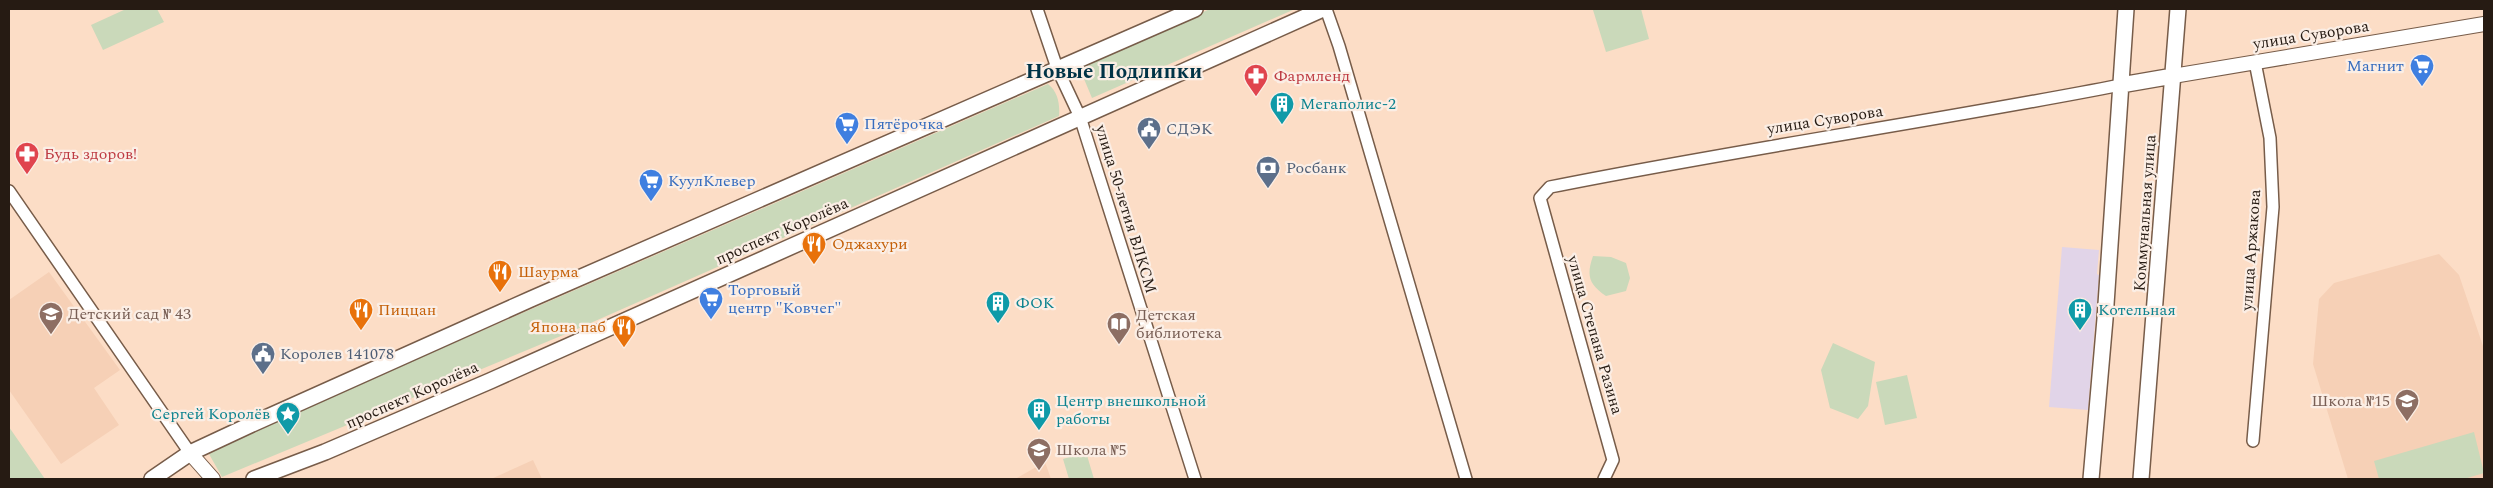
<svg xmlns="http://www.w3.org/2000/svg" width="2493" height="488" viewBox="0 0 2493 488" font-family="Spectral,serif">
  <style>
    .industrial { fill: #e1d4e8 }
    .built { fill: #f6d0b6 }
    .green { fill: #cad9ba }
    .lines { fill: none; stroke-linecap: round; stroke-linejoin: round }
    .minor-casing { stroke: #775c49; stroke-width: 14 }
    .tertiary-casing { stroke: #775c49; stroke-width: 16 }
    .secondary-casing { stroke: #775c49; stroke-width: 18 }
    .minor { stroke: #fff; stroke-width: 11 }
    .tertiary { stroke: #fff; stroke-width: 14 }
    .secondary { stroke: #fff; stroke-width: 15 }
    .labels { text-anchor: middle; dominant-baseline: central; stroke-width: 4.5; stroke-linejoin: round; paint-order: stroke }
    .street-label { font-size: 16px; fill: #261b13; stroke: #fbeee5 }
    .shop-label { font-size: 16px; fill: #366cbe; stroke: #fbeee5; text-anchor: start }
    .health-label { font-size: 16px; fill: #be3a42; stroke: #fbeee5; text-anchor: start }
    .culture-label { font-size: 16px; fill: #0d838f; stroke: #fbeee5; text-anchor: start }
    .service-label { font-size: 16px; fill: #4e5e75; stroke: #fbeee5; text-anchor: start }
    .food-label { font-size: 16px; fill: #c56008; stroke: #fbeee5; text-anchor: start }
    .education-label { font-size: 16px; fill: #785e54; stroke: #fbeee5; text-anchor: start }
    .district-label { font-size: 21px; font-weight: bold; fill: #003346; stroke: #fbeee5 }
  </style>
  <rect width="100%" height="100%" fill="#fcddc6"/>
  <path class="industrial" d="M 2062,247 L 2099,250 L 2097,274 L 2099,275 L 2088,410 L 2049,407 Z"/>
  <path class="built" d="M 2439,254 L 2459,275 L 2484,349 L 2484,479 L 2348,479 L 2313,364 L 2319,299 L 2334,283 Z
    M 49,272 L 120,370 L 94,388 L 119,425 L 61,464 L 9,390 L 9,300 Z
    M 533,460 L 542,479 L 491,479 Z
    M 1045,462 L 1051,479 L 1015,479 Z"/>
  <path class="green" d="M 126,9 L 157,9 L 164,22 L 103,50 L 91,25 Z
    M 1210,9 L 1295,9 L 1092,98 L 1079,67 Z
    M 1597,9 L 1641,9 L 1649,39 L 1606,52 L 1593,10 Z
    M 1048,84 C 1058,92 1060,104 1059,116 L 568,333 L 222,477 L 209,454 L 254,430 Z
    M 1593,256 L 1611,257 L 1626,263 L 1630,278 L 1626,291 L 1606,296 C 1589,284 1586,276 1593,256 Z
    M 1833,343 L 1875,362 L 1868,406 L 1858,419 L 1830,408 L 1821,370 Z
    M 1907,375 L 1917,418 L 1885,425 L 1876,382 Z
    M 9,427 L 45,479 L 9,479 Z
    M 2474,432 L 2484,473 L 2464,479 L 2379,479 L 2374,461 Z
    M 1086,452 L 1094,479 L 1069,479 L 1063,459 Z"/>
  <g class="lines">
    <defs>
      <path id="minor" d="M 1037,9 L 1057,68 L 1080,117 L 1195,479
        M 1326,9 L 1339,46 L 1466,479
        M 9,191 L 190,453
        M 2253,441 L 2273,207 L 2270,138 L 2255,62
        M 1604,479 L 1613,460 L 1540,198 L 1550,187 C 1739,149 1931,122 2121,85"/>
      <path id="tertiary" d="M 2173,76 L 2484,24
        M 190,453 L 213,479"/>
      <path id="secondary" d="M 2121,85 L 2173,76
        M 152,479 L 190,453 L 250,425 L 531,299 L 1195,9
        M 254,479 L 325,452 L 490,381 L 1323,9
        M 2091,479 L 2105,319 L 2126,9
        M 2141,479 L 2178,9"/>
    </defs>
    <use href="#minor" class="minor-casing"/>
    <use href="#tertiary" class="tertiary-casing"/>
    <use href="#secondary" class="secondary-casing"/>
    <use href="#minor" class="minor"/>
    <use href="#tertiary" class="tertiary"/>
    <use href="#secondary" class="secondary"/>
  </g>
  <defs>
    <symbol id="supermarket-pin" viewBox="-11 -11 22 30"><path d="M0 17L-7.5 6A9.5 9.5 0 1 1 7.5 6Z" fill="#3f7fe0" stroke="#fbeee5"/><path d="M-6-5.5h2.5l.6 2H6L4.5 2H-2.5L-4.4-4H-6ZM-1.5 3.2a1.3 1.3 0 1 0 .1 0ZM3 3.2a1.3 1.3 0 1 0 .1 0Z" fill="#fff"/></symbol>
    <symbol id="pharmacy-pin" viewBox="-11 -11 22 30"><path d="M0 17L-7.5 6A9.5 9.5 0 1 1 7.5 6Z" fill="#e0444e" stroke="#fbeee5"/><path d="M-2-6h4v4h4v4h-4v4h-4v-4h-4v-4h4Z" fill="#fff"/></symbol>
    <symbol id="building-pin" viewBox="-11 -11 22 30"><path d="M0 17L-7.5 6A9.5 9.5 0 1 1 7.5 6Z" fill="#0f9aa8" stroke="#fbeee5"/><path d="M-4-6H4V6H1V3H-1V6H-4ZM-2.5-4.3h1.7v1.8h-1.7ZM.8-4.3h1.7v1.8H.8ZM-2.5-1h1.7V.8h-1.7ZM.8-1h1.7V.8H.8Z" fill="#fff"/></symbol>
    <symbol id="civic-pin" viewBox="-11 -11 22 30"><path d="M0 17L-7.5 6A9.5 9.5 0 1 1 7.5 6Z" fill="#5c6f8a" stroke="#fbeee5"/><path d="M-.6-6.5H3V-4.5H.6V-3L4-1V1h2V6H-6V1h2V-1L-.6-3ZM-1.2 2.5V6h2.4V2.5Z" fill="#fff"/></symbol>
    <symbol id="bank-pin" viewBox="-11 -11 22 30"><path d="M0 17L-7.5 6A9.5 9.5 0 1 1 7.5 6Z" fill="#5c6f8a" stroke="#fbeee5"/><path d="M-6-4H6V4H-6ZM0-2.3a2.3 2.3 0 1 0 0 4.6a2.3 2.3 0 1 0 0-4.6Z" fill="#fff"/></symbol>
    <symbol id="restaurant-pin" viewBox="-11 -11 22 30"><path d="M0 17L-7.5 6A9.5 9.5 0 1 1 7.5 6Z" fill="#e8710a" stroke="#fbeee5"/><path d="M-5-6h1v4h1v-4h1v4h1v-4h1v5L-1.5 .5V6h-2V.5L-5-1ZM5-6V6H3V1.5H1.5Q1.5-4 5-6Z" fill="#fff"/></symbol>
    <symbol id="school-pin" viewBox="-11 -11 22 30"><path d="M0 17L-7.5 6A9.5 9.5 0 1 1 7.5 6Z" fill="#8d6e63" stroke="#fbeee5"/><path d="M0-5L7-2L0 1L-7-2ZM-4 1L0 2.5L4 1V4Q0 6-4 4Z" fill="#fff"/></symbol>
    <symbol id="library-pin" viewBox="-11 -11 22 30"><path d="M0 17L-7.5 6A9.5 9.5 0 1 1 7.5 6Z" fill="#8d6e63" stroke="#fbeee5"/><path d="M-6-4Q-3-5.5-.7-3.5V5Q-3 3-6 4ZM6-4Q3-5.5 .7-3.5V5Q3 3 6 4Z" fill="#fff"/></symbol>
    <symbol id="sight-pin" viewBox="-11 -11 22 30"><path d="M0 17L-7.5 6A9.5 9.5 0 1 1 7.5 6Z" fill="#0f9aa8" stroke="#fbeee5"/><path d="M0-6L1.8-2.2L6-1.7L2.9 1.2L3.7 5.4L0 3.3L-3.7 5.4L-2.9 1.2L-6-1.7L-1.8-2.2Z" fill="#fff"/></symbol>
  </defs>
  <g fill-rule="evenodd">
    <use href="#supermarket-pin" x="2408" y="52" width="28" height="38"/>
    <use href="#pharmacy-pin" x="1242" y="62" width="28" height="38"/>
    <use href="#building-pin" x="1268" y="90" width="28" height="38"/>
    <use href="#supermarket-pin" x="833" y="110" width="28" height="38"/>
    <use href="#civic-pin" x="1135" y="115" width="28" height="38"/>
    <use href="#pharmacy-pin" x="13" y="140" width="28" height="38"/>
    <use href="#bank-pin" x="1254" y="154" width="28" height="38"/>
    <use href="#supermarket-pin" x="637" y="167" width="28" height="38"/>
    <use href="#restaurant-pin" x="800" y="230" width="28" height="38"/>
    <use href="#restaurant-pin" x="486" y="258" width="28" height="38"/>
    <use href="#supermarket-pin" x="697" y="285" width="28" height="38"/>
    <use href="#building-pin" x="984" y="289" width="28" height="38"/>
    <use href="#restaurant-pin" x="347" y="296" width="28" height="38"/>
    <use href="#building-pin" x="2066" y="296" width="28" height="38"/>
    <use href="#school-pin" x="37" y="300" width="28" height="38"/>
    <use href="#library-pin" x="1105" y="310" width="28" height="38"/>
    <use href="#restaurant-pin" x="610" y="313" width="28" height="38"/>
    <use href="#civic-pin" x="249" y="340" width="28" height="38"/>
    <use href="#school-pin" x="2393" y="387" width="28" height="38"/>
    <use href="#building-pin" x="1025" y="396" width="28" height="38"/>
    <use href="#sight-pin" x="274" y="400" width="28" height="38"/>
    <use href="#school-pin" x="1025" y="436" width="28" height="38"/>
  </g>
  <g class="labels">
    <g class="street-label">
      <text transform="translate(2311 35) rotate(-9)">улица Суворова</text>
      <text transform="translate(1825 120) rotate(-9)">улица Суворова</text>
      <text transform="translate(1126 209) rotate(73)">улица 50-летия ВЛКСМ</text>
      <text transform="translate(2145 213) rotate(-86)">Коммунальная улица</text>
      <text transform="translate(782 231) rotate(-24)">проспект Королёва</text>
      <text transform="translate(2251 250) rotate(-86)">улица Аржакова</text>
      <text transform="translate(1595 335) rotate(74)">улица Степана Разина</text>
      <text transform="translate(412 395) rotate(-24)">проспект Королёва</text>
    </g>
    <g class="shop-label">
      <text x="2404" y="66" text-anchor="end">Магнит</text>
      <text x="864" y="124">Пятёрочка</text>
      <text x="668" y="181">КуулКлевер</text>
      <text x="728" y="290">Торговый<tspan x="728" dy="18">центр "Ковчег"</tspan></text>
    </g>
    <g class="health-label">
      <text x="1274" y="76">Фармленд</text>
      <text x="44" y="154">Будь здоров!</text>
    </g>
    <g class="culture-label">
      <text x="1300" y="104">Мегаполис-2</text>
      <text x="1016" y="303">ФОК</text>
      <text x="2098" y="310">Котельная</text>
      <text x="1056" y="401">Центр внешкольной<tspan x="1056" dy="18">работы</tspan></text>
      <text x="270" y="414" text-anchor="end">Сергей Королёв</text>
    </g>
    <g class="service-label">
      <text x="1166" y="129">СДЭК</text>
      <text x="1286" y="168">Росбанк</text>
      <text x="280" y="354">Королев 141078</text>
    </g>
    <g class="food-label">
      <text x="832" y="244">Оджахури</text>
      <text x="518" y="272">Шаурма</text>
      <text x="378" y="310">Пиццан</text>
      <text x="606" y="327" text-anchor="end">Япона паб</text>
    </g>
    <g class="education-label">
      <text x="68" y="314">Детский сад № 43</text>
      <text x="1136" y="315">Детская<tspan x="1136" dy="18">библиотека</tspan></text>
      <text x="2390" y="401" text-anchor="end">Школа №15</text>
      <text x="1056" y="450">Школа №5</text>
    </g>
    <g class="district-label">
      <text x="1114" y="72">Новые Подлипки</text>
    </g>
  </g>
  <rect width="2493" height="488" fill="none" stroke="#261b13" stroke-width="20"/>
</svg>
